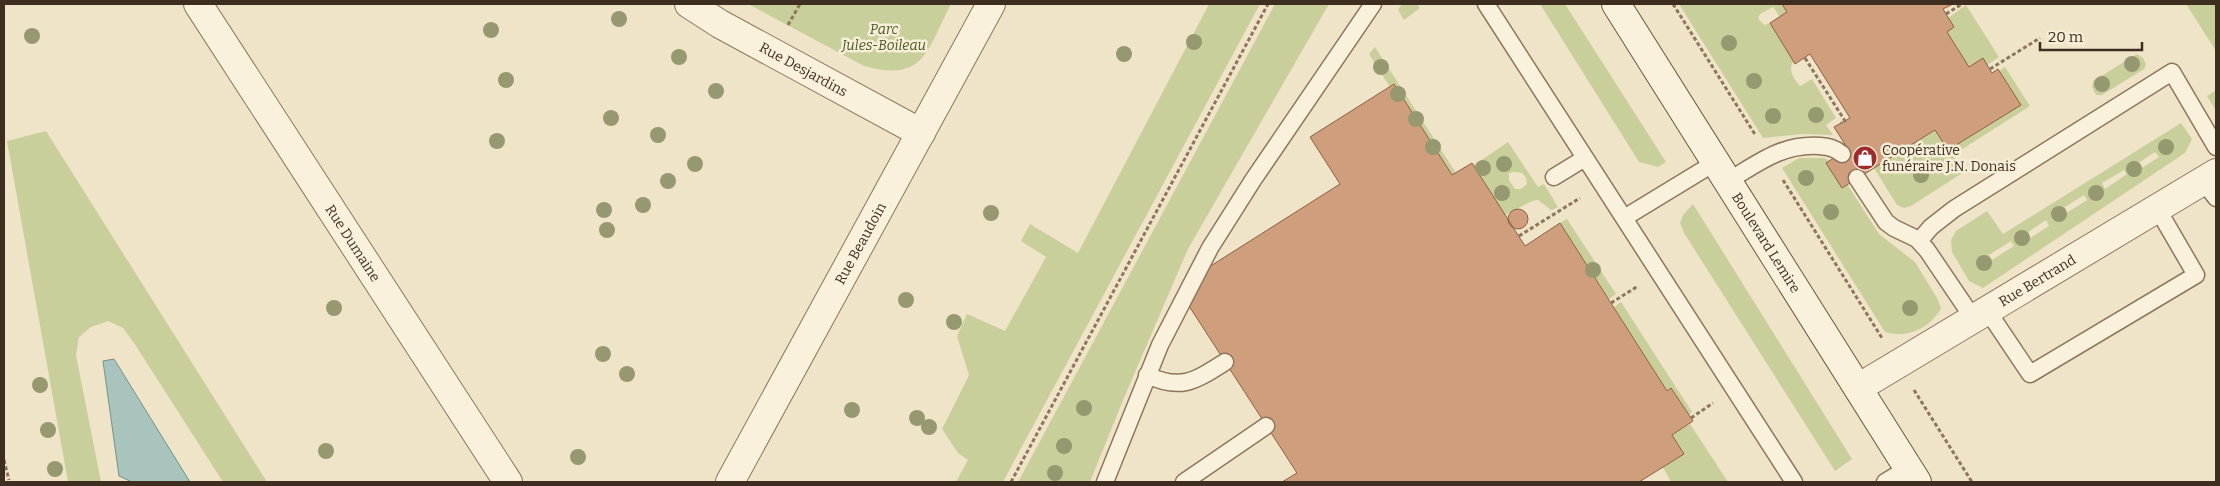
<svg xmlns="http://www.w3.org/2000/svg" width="2220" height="486" viewBox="0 0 2220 486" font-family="Bitter,serif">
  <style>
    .green { fill: #c9cf9b; fill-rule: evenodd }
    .water { fill: #a9c4bc; stroke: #6f938a }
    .building { fill: #cf9f7d; stroke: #8d5f41 }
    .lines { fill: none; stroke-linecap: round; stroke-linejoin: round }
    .service-casing { stroke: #8d765c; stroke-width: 19 }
    .minor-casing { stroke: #8d765c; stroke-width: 30 }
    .secondary-casing { stroke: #6f573f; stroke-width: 30 }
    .path { stroke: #8d765c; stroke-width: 3; stroke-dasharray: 4 2.5; stroke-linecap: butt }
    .service { stroke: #faf1dc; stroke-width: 16 }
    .minor { stroke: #faf1dc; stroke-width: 28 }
    .secondary { stroke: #faf1dc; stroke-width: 28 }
    .tree { fill: #96986f }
    .labels { text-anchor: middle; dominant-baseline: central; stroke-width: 5; stroke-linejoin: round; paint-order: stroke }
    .park-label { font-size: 14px; font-style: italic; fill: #4d5a26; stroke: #f7eed8 }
    .street-label { font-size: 14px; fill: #3d2e20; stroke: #f7eed8 }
    .poi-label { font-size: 14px; fill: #3d2e20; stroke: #f7eed8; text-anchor: start }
  </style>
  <rect width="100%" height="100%" fill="#f0e4c8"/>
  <path class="green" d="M 748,4 L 951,4 C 927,50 925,83 864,66 Z
    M 1209,4 L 1260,4 L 1003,482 L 956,482 L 968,460 L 958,453 L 942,429 L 969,375 L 957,336 L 967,314 L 1005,331 L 1046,257 L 1021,241 L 1030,224 L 1078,253 Z
    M 1275,4 L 1329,4 L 1188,249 L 1124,398 L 1090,482 L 1018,482 Z
    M 1402,4 L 1417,4 L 1420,8 L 1404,20 L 1398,10 Z
    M 1540,4 L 1565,4 L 1666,162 L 1658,167 L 1639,162 Z
    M 1679,4 L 1782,4 L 1787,12 L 1780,17 L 1773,7 L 1760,14 L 1758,18 L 1764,25 L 1770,23 L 1794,60 C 1787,71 1794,78 1800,86 L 1812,79 L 1836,118 L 1826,125 L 1833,135 L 1802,134 L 1763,138 Z
    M 2186,4 L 2216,4 L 2216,51 Z
    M 1966,5 L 1999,57 L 1987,65 L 1983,59 L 1969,67 L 1947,32 L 1954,27 L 1948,18 Z
    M 1375,47 L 1456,173 L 1452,175 L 1394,84 L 1390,87 L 1369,54 Z
    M 2137,54 L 2143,58 L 2146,64 L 2144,69 L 2102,95 L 2096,95 L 2092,87 L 2093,81 Z
    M 2005,67 L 2030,106 L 1953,155 L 1964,172 L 1911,206 L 1904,208 L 1897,205 L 1874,168 L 1935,130 L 1948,150 L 2020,105 L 1999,71 Z
    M 2216,90 L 2216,111 L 2207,96 Z
    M 2181,123 L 2192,139 L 2185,153 L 1983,288 L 1969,281 L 1952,252 L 1951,240 L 1956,231 L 1987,211 L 2003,234 ZM 2155,152 L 2159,157 L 2137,171 L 2134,166 ZM 2124,170 L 2127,174 L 2105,189 L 2102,183 ZM 2084,195 L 2087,200 L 2065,214 L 2062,209 ZM 2046,220 L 2049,226 L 2027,240 L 2024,235 ZM 2011,241 L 2014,246 L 1992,260 L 1989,255 Z
    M 46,131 L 267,482 L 223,482 L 136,346 L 123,328 L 108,321 L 91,327 L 79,337 L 76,355 L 101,482 L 68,482 L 7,141 Z
    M 1508,142 L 1538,187 L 1544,184 L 1558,207 L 1551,210 L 1538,200 L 1532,201 L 1505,215 L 1474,165 ZM 1515,172 L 1522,173 L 1526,178 L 1527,184 L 1521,189 L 1515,189 L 1509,180 L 1509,173 Z
    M 1799,158 L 1824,158 L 1830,161 L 1826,163 L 1842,187 L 1847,184 L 1879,234 L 1915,262 L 1937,298 L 1941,308 C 1931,328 1907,339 1885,332 L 1782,168 Z
    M 1693,204 L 1852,459 L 1835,471 L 1684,233 L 1680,223 L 1683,215 Z
    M 1567,219 L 1616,294 L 1609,299 L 1560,223 Z
    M 1621,302 L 1692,412 L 1689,415 L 1671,388 L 1667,391 L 1614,307 Z
    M 1690,424 L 1728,482 L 1671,482 L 1663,467 L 1684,454 L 1672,435 Z"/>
  <path class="water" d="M 114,359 L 190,482 L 132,482 L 119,476 L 103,361 Z"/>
  <path class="building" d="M 1782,4 L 1953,4 L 1943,9 L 1954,27 L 1947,32 L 1969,67 L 1983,58 L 1992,73 L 1998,69 L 2021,105 L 1948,150 L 1935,130 L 1842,188 L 1826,163 L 1848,149 L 1834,127 L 1850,118 L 1810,54 L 1795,64 L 1770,23 L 1787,12 Z
    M 1394,84 L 1452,175 L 1472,163 L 1525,246 L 1560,223 L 1667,391 L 1671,388 L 1693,421 L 1672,435 L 1684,454 L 1639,482 L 1282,482 L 1297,473 L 1189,306 L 1209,267 L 1340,184 L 1310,137 Z
    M1508 219a10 10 0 1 1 20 0a10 10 0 1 1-20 0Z"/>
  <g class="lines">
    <defs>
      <path id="service" d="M 1486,4 L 1794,482
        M 1554,177 L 1585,158
        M 1857,178 L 1886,222 L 1894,228 L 1917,239 L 1927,250 L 1973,318
        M 1728,181 C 1758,163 1783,143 1820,146 C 1829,147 1835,148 1842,154
        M 2203,181 L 2216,198
        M 1624,218 L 1716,162
        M 1919,241 L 1931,227 L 1954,209 L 2172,72 L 2216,147
        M 1987,310 L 2030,374 L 2196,275 L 2157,208
        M 1147,375 C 1181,391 1195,381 1225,362
        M 1105,482 L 1160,345 L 1210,248 L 1253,180 L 1373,4
        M 1184,482 L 1266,426
        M 1885,482 L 1908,468"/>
      <g id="minor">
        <path id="s1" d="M 198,4 L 508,482"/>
        <path id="s2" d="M 689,4 L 720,24 L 921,133"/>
        <path id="s3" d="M 1858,388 L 2216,173"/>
        <path id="s4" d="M 730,482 L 991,4"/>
      </g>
      <g id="secondary">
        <path id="s5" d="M 1616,4 L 1917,482"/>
      </g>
    </defs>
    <use href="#service" class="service-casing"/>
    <use href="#minor" class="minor-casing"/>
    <use href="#secondary" class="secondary-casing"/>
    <path class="path" d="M 1673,4 L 1756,136
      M 1946,14 L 1962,4
      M 788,25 L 800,4
      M 1805,58 L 1845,121 L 1841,123
      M 1990,69 L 2040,38
      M 1783,180 L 1882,338
      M 1519,236 L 1580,198
      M 1611,303 L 1638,286
      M 1914,390 L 1972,482
      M 1691,418 L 1713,403
      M 4,460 L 9,480
      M 1011,482 L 1268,4"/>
    <use href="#service" class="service"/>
    <use href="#minor" class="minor"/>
    <use href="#secondary" class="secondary"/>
  </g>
  <g class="tree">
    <circle cx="619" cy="19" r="8"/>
    <circle cx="491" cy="30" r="8"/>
    <circle cx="32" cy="36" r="8"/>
    <circle cx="1194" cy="42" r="8"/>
    <circle cx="1729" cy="43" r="8"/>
    <circle cx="1124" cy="54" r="8"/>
    <circle cx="679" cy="57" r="8"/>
    <circle cx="2132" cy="64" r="8"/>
    <circle cx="1381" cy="67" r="8"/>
    <circle cx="506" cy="80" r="8"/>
    <circle cx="1754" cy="81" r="8"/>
    <circle cx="2102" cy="84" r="8"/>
    <circle cx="716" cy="91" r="8"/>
    <circle cx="1398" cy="94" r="8"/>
    <circle cx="1816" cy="115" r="8"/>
    <circle cx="1773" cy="116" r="8"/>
    <circle cx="611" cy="118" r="8"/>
    <circle cx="1416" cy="119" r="8"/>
    <circle cx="658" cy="135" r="8"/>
    <circle cx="497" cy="141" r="8"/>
    <circle cx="1433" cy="147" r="8"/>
    <circle cx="2166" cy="147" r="8"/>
    <circle cx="695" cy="164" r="8"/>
    <circle cx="1504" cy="164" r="8"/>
    <circle cx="1483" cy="168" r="8"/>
    <circle cx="2134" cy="169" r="8"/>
    <circle cx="1921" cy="175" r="8"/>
    <circle cx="1806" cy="178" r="8"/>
    <circle cx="668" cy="181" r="8"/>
    <circle cx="1502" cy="193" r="8"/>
    <circle cx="2096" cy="193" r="8"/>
    <circle cx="643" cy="205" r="8"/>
    <circle cx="604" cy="210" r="8"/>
    <circle cx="1831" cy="212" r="8"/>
    <circle cx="991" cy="213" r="8"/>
    <circle cx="2059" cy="214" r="8"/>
    <circle cx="607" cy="230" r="8"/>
    <circle cx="2022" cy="238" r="8"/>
    <circle cx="1984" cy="263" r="8"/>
    <circle cx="1593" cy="270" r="8"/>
    <circle cx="906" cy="300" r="8"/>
    <circle cx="334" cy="308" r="8"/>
    <circle cx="1910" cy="308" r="8"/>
    <circle cx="954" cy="322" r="8"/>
    <circle cx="603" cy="354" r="8"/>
    <circle cx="627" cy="374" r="8"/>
    <circle cx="40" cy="385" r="8"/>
    <circle cx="1084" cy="408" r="8"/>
    <circle cx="852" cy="410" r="8"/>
    <circle cx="917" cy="418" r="8"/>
    <circle cx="929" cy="427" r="8"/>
    <circle cx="48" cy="430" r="8"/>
    <circle cx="1064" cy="446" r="8"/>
    <circle cx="326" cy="451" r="8"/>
    <circle cx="578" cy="457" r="8"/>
    <circle cx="55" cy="469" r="8"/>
    <circle cx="1055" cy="473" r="8"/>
  </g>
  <defs>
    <symbol id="shop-disc" viewBox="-11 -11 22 22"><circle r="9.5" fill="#9e2a2b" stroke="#f7eed8"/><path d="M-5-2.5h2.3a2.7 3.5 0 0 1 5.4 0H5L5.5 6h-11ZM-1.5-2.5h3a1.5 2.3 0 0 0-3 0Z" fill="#fff"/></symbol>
  </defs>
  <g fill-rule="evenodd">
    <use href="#shop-disc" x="1851" y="144" width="28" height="28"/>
  </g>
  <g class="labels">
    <g class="park-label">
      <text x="884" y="29">Parc<tspan x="884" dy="16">Jules-Boileau</tspan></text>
    </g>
    <g class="street-label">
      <text stroke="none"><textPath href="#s2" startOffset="132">Rue Desjardins</textPath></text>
      <text stroke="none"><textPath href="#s1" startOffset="285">Rue Dumaine</textPath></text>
      <text stroke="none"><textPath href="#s4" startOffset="272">Rue Beaudoin</textPath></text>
      <text stroke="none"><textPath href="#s5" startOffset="282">Boulevard Lemire</textPath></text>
      <text stroke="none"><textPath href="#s3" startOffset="209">Rue Bertrand</textPath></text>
    </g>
    <g class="poi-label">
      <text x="1882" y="150">Coopérative<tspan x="1882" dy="16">funéraire J.N. Donais</tspan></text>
    </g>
  </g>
  <rect width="2220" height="486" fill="none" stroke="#3d2e20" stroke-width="10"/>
  <path d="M2040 42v8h102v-8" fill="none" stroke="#3d2e20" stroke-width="2.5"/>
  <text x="2048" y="42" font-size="15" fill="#3d2e20" stroke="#f7eed8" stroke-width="4" paint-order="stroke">20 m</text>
</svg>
